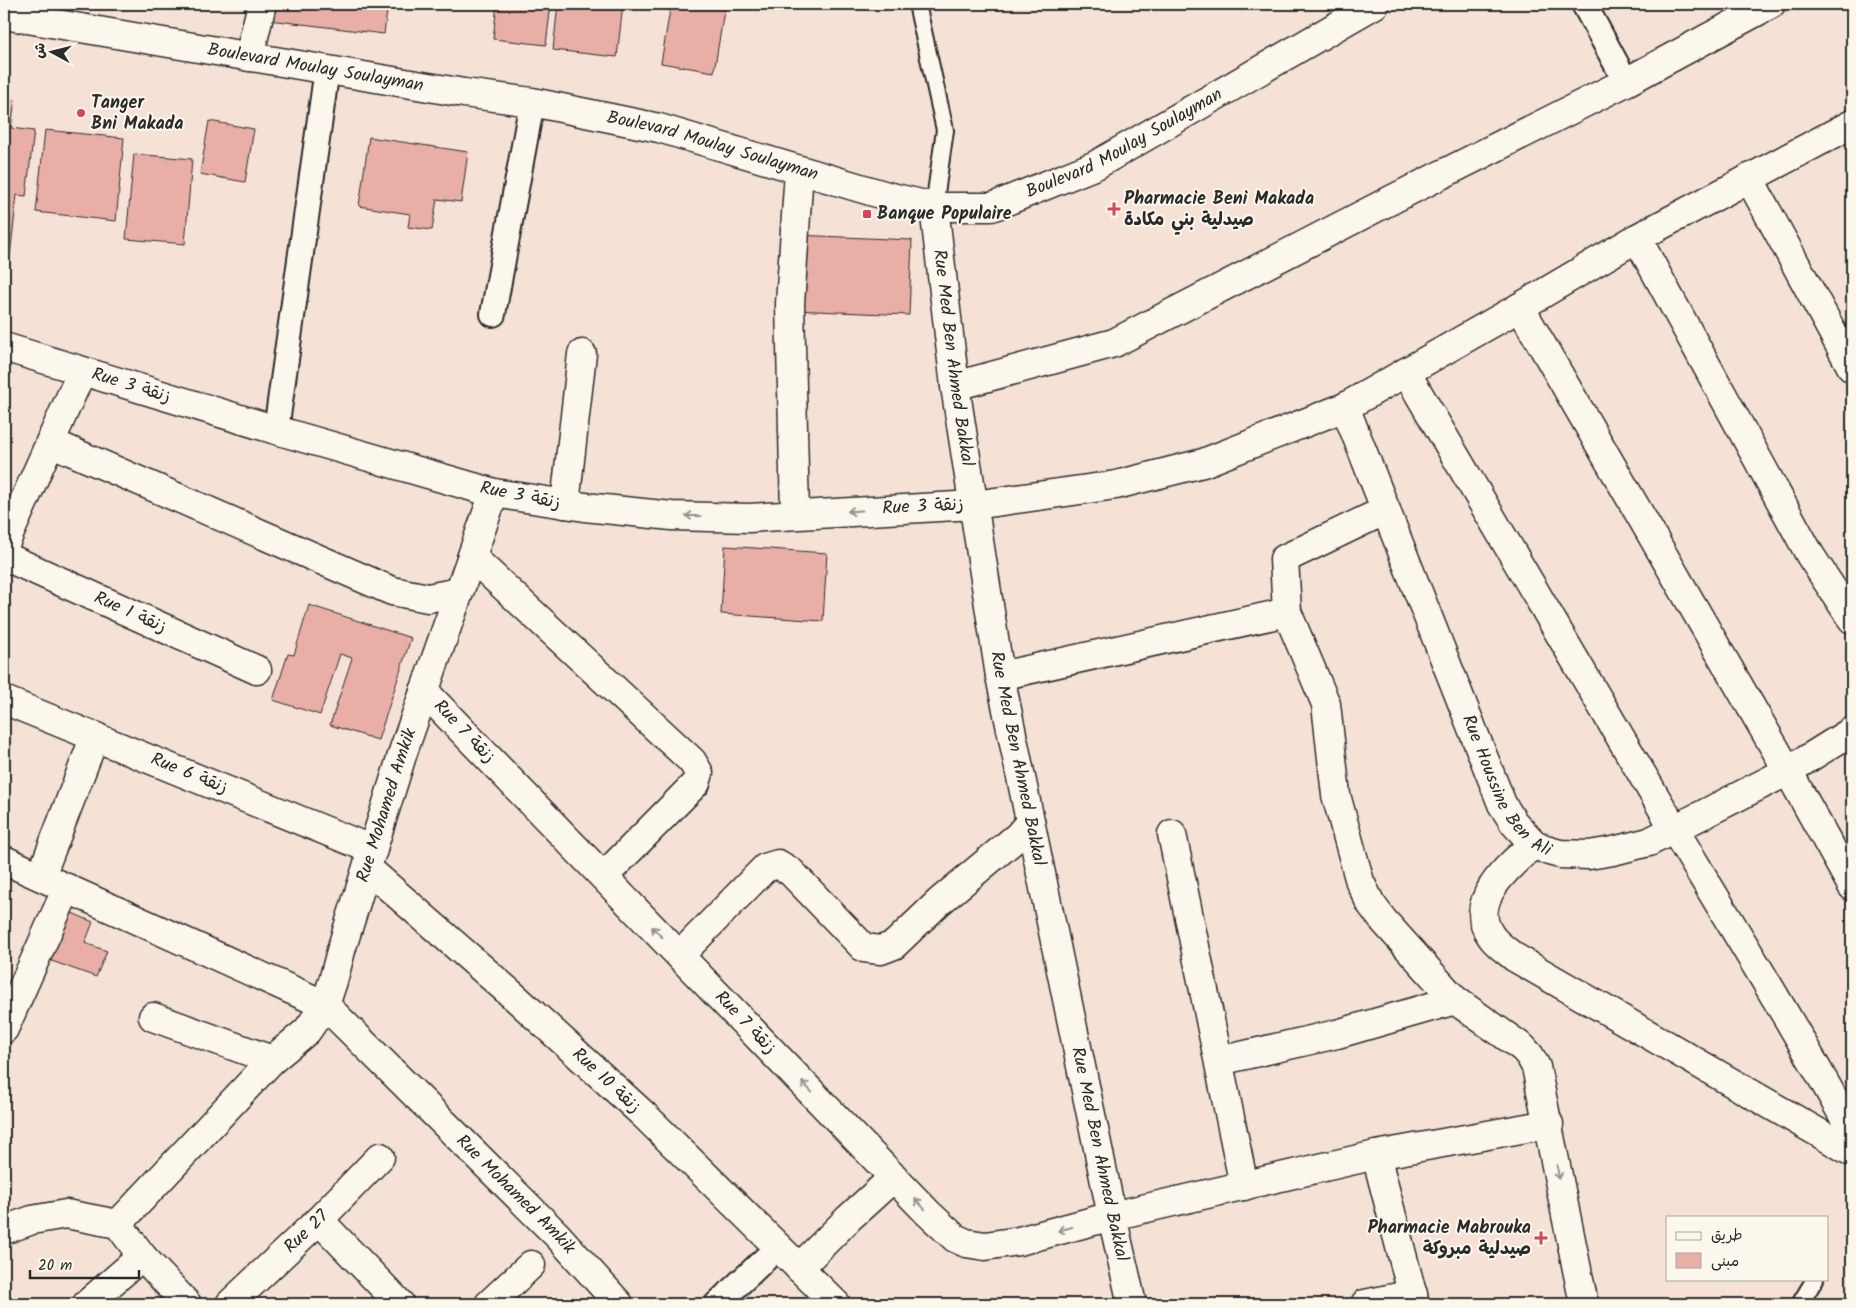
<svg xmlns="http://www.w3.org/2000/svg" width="1856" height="1308" viewBox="0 0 1856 1308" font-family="Kalam,'Playpen Sans Arabic',sans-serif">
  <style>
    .building { fill: #e9afa7; stroke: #2b2b2b }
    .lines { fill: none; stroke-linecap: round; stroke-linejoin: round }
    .service-casing { stroke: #2b2b2b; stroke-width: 20 }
    .pedestrian-casing { stroke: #2b2b2b; stroke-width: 28 }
    .minor-casing { stroke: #2b2b2b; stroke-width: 31 }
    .secondary-casing { stroke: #2b2b2b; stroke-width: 31 }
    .service { stroke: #fbf7ec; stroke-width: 16 }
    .pedestrian { stroke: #fbf7ec; stroke-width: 24 }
    .minor { stroke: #fbf7ec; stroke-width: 28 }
    .secondary { stroke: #fbf7ec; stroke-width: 28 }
    .oneway { stroke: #93918c }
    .poi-dot { fill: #d1495b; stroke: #fbf7ec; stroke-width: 2 }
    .labels { text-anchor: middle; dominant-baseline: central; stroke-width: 4; stroke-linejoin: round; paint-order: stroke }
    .street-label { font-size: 18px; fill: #2b2b2b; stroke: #fbf7ec }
    .poi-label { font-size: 18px; font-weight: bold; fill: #2b2b2b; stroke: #fbf7ec; text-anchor: start }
  </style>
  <rect width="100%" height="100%" fill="#f6e1d7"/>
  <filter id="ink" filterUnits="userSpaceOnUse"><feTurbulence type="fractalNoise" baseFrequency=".02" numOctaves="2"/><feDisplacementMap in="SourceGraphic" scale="10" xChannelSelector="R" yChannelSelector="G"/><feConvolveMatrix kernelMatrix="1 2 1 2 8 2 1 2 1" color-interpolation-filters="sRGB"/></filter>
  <g filter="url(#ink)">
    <path class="building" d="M 271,4 L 388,4 L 384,34 L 269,20 Z
      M 497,4 L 551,4 L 546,45 L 493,39 Z
      M 558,4 L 623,4 L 617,57 L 553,50 Z
      M 671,4 L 725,5 L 714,72 L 661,63 Z
      M 4,98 L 15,100 L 11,128 L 34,131 L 26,196 L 17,195 L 10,256 L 4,255 Z
      M 209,121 L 254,129 L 245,182 L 200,174 Z
      M 45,130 L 124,138 L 116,221 L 36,212 Z
      M 369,137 L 468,152 L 461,202 L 437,199 L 432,230 L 408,227 L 410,214 L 359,206 Z
      M 134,154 L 192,159 L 185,244 L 126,239 Z
      M 796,235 L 912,240 L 909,315 L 793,310 Z
      M 725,546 L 827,553 L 823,621 L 721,614 Z
      M 309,605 L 411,638 L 378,740 L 330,725 L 352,658 L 340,654 L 320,715 L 273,700 L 288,654 L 294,655 Z
      M 70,912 L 93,922 L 85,943 L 107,951 L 96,977 L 49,960 Z"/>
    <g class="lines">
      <defs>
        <path id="service" d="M 917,4 L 945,130 L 934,207
          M 1800,1304 L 1815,1279"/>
        <path id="pedestrian" d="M 1584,4 L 1626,82
          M 493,314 L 532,102
          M 276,430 L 327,69
          M 717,1304 L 778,1247"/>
        <g id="minor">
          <path d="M 249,57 L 262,4"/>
          <path d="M 1749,178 L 1852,368"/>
          <path id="s1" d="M 934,207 L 955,386 L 1000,676 L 1112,1216 L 1132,1304"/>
          <path d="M 1637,238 L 1810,555 L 1852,619"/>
          <path d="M 1520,307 L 1788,771 L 1852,886"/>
          <path d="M 4,347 L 276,430 L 494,493 L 585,507 L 672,516 L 749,518 L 974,505 L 1116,485 L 1203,463 L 1345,407 L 1520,307 L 1637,238 L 1852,124"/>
          <path d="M 1406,372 C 1495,523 1583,675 1673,827 C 1733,928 1796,1028 1852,1132"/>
          <path d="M 955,386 L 1114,343 L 1393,199 L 1626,82 L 1771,4"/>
          <path id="s2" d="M 1345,407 L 1502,804 L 1514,823 L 1534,844 L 1549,851 L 1560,854 L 1589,855 L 1613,851 L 1649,842 L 1788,771 L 1852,731"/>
          <path d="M 50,442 L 392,591 L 428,598 L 459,592"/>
          <path d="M 565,504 L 582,354"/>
          <path d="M 1386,510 L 1284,559 L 1287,612 L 1326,704 L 1336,795 L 1360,882 L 1371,904 L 1383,920 L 1455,1000 L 1523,1048 L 1530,1056 L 1536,1067 L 1584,1304"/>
          <path d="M 795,514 L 790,304 L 799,171"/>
          <path d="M 4,546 L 82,371"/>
          <path d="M 4,556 L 257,670"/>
          <path d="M 472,557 L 692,761 L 699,773 L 696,783 L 604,876"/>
          <path d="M 1000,676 L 1287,612"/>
          <path d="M 424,691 L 928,1213 L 955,1238 L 966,1243 L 985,1246 L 1019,1241 L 1112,1216 L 1376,1155 L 1549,1124"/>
          <path d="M 4,700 L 373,850"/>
          <path d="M 1172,834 L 1244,1186"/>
          <path d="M 1534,844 C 1511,864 1465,901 1491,936 C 1497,945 1506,950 1514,957 L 1852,1152"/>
          <path id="s3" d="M 4,860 L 325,1005 L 558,1236 L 619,1304"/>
          <path d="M 367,868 L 517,999 L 644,1115 L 836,1304"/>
          <path d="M 41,876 L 95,736"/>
          <path d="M 680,955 L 765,868 L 778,864 L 791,872 L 864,948 L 881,950 L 894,945 L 939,902 L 1018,836 L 1030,822"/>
          <path d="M 153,1017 L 272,1060"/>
          <path d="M 4,1029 L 67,888"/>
          <path d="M 1219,1061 L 1337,1034 L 1455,1000"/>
          <path d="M 1376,1155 L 1415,1304"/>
          <path d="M 319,1220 L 400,1304"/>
          <path id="s4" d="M 118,1224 L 272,1060 L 307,1031 L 325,1005 L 333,981 L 342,947 L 404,749 L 494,493"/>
          <path d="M 118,1224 L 142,1256 L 187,1304"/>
          <path d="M 4,1230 L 32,1220 L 66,1214 L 118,1224"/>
          <path d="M 799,1268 L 849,1218 L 894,1177"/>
          <path d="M 87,1304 L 142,1256"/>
          <path id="s5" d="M 230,1304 L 319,1220 L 380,1157"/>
          <path d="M 489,1304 L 531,1265"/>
          <path d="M 1365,1304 L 1413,1294"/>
        </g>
        <g id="secondary">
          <path id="s6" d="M 4,15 L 464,93 L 532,102 L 659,128 L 887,196 L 934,207 L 992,207 L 1096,165 L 1375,4"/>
        </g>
      </defs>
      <use href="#service" class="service-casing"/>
      <use href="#pedestrian" class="pedestrian-casing"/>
      <use href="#minor" class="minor-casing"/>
      <use href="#secondary" class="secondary-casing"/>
      <use href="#service" class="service"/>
      <use href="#pedestrian" class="pedestrian"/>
      <use href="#minor" class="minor"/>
      <use href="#secondary" class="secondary"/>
    </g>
    <defs><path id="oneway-shaft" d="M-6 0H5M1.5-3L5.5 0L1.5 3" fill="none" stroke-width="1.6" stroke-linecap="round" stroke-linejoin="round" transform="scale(1.25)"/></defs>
    <g class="oneway">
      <use href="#oneway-shaft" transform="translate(855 511) rotate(177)"/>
      <use href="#oneway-shaft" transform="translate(693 516) rotate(-178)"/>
      <use href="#oneway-shaft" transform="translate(657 932) rotate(-134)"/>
      <use href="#oneway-shaft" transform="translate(807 1087) rotate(-134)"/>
      <use href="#oneway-shaft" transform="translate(1558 1172) rotate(79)"/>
      <use href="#oneway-shaft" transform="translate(920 1204) rotate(-134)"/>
      <use href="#oneway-shaft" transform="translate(1065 1229) rotate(165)"/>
    </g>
  </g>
  <g class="poi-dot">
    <circle cx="81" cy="113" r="5"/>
    <path d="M1111.5 201.5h5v5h5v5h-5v5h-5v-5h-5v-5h5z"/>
    <rect x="862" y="209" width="10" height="10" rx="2.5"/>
    <path d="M1538.5 1230.5h5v5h5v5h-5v5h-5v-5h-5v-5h5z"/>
  </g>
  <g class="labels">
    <g class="street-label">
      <text stroke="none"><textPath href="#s6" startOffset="316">Boulevard Moulay Soulayman</textPath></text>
      <text stroke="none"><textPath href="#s6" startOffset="1156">Boulevard Moulay Soulayman</textPath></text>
      <text stroke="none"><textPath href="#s6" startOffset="721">Boulevard Moulay Soulayman</textPath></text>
      <text stroke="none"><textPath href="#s1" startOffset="152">Rue Med Ben Ahmed Bakkal</textPath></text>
      <text transform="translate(131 386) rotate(17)">Rue 3 زنقة</text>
      <text transform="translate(520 496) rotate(11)">Rue 3 زنقة</text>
      <text transform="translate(923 507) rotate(-3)">Rue 3 زنقة</text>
      <text transform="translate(130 613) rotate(24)">Rue 1 زنقة</text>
      <text transform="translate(464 732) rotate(46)">Rue 7 زنقة</text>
      <text stroke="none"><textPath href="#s1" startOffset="558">Rue Med Ben Ahmed Bakkal</textPath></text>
      <text transform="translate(189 774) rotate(22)">Rue 6 زنقة</text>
      <text stroke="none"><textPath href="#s2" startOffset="414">Rue Houssine Ben Ali</textPath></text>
      <text stroke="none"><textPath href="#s4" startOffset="511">Rue Mohamed Amkik</textPath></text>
      <text transform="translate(745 1023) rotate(46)">Rue 7 زنقة</text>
      <text transform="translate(606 1081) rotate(43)">Rue 10 زنقة</text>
      <text stroke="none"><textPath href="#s1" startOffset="962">Rue Med Ben Ahmed Bakkal</textPath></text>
      <text stroke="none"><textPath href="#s3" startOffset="621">Rue Mohamed Amkik</textPath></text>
      <text stroke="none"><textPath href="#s5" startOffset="105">Rue 27</textPath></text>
    </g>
    <g class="poi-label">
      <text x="91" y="103">Tanger<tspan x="91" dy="21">Bni Makada</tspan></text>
      <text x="1124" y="199">Pharmacie Beni Makada<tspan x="1124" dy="21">صيدلية بني مكادة</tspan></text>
      <text x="877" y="214">Banque Populaire</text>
      <text x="1531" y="1228" text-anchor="end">Pharmacie Mabrouka<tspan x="1531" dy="21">صيدلية مبروكة</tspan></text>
    </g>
  </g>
  <rect width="1856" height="1308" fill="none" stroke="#fbf7ec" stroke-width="20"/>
  <rect x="10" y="10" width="1836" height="1288" fill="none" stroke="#2b2b2b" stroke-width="2" filter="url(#ink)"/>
  <rect x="1666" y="1216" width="162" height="65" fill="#fbf7ec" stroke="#a8a59f"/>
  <rect x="1676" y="1232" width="25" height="8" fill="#fbf7ec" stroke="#a8a59f"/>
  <text x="1711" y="1240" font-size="15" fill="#2b2b2b">طريق</text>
  <rect x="1676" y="1253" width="25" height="15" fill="#e9afa7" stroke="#a8a59f"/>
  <text x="1711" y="1266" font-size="15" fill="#2b2b2b">مبنى</text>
  <g transform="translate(52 52) rotate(277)" stroke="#fbf7ec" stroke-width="4" paint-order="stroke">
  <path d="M0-4L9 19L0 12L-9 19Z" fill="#2b2b2b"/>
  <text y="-8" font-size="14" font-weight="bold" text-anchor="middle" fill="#2b2b2b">ش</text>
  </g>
  <path d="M30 1270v8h109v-8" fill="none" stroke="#2b2b2b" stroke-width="2.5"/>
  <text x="38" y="1270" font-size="15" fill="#2b2b2b" stroke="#fbf7ec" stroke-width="4" paint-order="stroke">20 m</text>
</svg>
